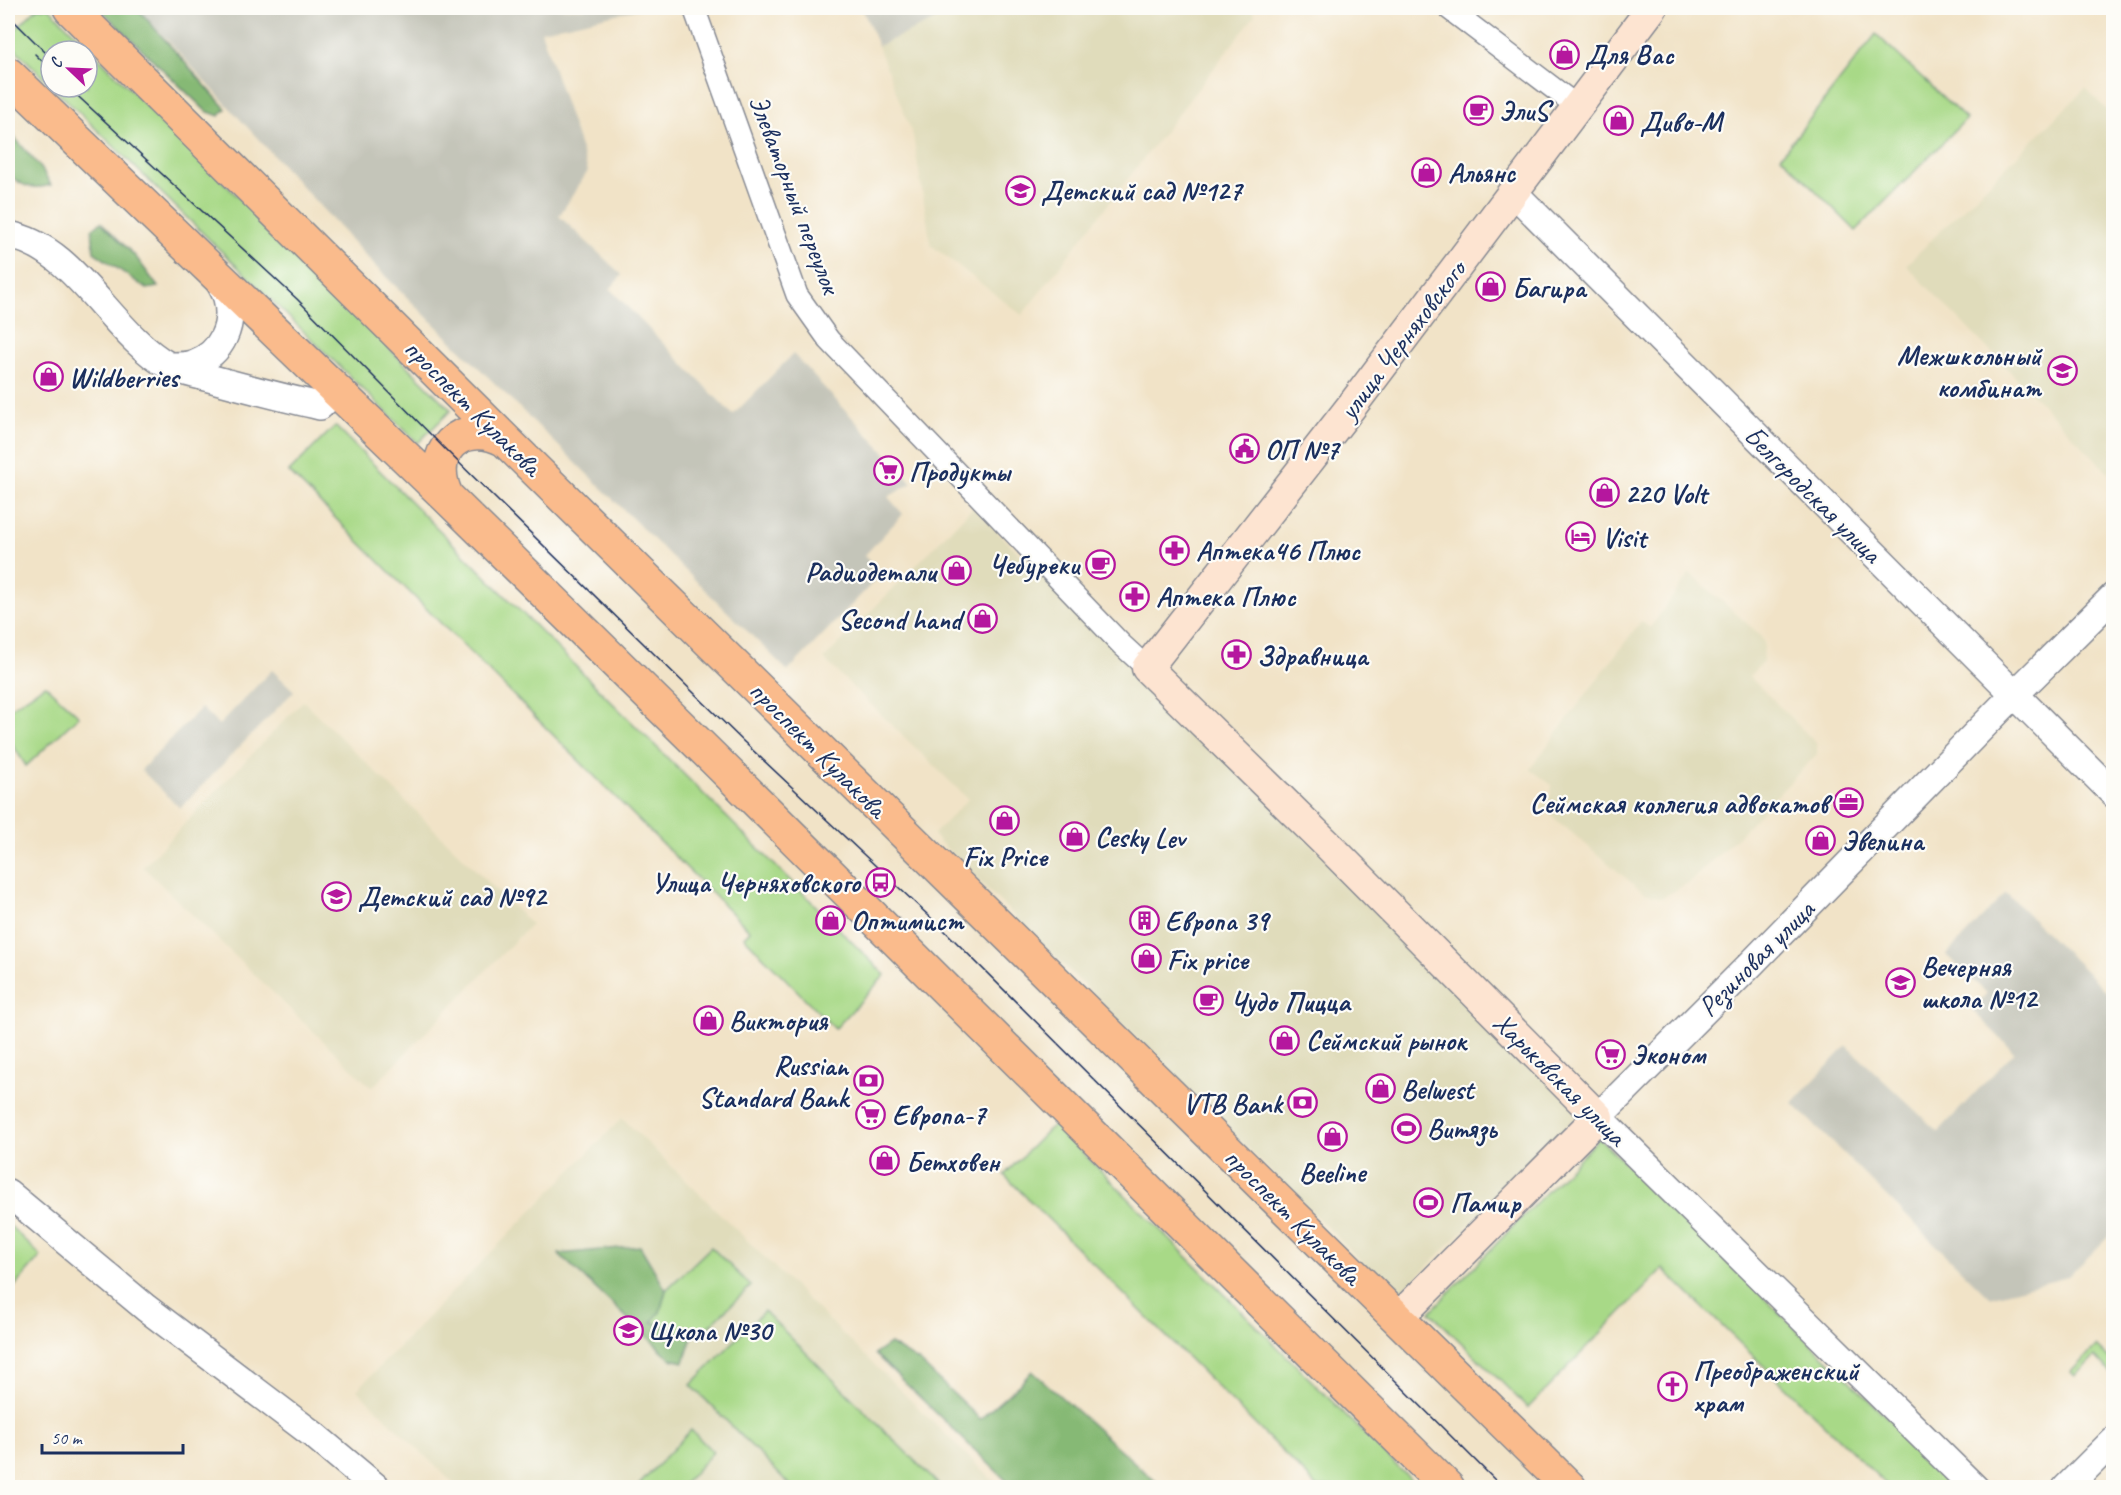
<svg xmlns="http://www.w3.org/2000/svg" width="2121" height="1495" viewBox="0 0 2121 1495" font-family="Caveat,sans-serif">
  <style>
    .built { fill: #e0dcbb }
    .industrial { fill: #c4c5b9 }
    .green { fill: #a8d987; stroke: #628472; stroke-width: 1.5 }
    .forest { fill: #86b974; stroke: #507469; stroke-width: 1.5 }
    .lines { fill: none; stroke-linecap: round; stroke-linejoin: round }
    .minor-casing { stroke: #868992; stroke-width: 24 }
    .tertiary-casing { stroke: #868992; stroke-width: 30 }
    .secondary-casing { stroke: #868992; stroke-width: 33 }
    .primary-casing { stroke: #868992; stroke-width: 36 }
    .minor { stroke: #fff; stroke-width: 21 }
    .tertiary { stroke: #fff; stroke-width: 27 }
    .secondary { stroke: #fde4d1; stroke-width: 30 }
    .primary { stroke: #fabb8c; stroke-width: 33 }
    .tram { stroke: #1b2f5e; stroke-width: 1.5 }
    .labels { text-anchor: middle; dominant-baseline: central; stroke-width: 4.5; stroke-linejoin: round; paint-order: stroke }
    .poi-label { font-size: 28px; font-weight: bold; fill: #1b2f5e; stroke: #fdfcf7; text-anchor: start }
    .street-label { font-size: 28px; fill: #1b2f5e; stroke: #fdfcf7 }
  </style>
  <rect width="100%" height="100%" fill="#fdfcf7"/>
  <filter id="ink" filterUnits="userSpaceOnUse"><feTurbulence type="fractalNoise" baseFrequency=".0167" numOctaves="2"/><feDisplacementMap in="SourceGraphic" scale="12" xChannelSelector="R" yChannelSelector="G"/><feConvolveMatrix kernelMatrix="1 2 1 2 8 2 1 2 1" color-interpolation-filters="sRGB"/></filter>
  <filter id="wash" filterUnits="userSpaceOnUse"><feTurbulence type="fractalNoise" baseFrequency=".008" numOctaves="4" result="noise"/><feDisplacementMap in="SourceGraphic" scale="24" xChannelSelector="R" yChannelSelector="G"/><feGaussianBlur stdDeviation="1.35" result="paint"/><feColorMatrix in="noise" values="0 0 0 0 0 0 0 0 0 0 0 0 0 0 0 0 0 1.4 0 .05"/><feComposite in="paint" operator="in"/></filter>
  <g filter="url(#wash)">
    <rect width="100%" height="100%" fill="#f1e3c7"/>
    <path class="built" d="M 962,8 L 1251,8 L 1255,15 L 1022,315 L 931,245 L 913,135 L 878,46 Z
      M 2086,88 L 2113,117 L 2113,477 L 1906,265 Z
      M 973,507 L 1580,1113 L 1397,1297 L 933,835 L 968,799 L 824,659 Z
      M 1690,573 L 1760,635 L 1764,643 L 1763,662 L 1749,676 L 1817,744 L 1817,754 L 1740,834 L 1690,882 L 1661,898 L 1644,893 L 1541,807 L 1551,794 L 1552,785 L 1530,769 L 1641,621 L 1650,628 Z
      M 303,701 L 531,924 L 372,1088 L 143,867 Z
      M 622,1118 L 986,1474 L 1001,1487 L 601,1488 L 598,1486 L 596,1488 L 457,1487 L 357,1390 Z"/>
    <path class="industrial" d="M 138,8 L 643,8 L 541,31 L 588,171 L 559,216 L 622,275 L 610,289 L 733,415 L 793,354 L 901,470 L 912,483 L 888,497 L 903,514 L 864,556 L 882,573 L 788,671 L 375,266 Z
      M 862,8 L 962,8 L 878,46 Z
      M 272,670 L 294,691 L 180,808 L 141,770 L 201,708 L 219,725 Z
      M 2006,893 L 2113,998 L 2114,1231 L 2068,1277 L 1989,1297 L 1792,1103 L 1847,1046 L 1938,1132 L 2014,1052 L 1972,1010 L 1987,993 L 1946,955 Z"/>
    <path class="green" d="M 37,8 L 49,8 L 451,410 L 418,443 L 53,87 L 87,87 L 87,51 L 51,51 L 51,85 L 8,42 L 8,37 Z
      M 1876,34 L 1966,119 L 1856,231 L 1781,156 Z
      M 335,426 L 885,975 L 835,1029 L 744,937 L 750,931 L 289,472 Z
      M 45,685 L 79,716 L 26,766 L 8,737 L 8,710 Z
      M 1054,1124 L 1418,1487 L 1318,1487 L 1004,1175 Z
      M 1599,1138 L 1959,1487 L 1889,1487 L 1663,1269 L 1528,1408 L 1430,1312 Z
      M 8,1224 L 41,1256 L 8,1294 Z
      M 711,1247 L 751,1286 L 709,1326 L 692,1337 L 651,1321 L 660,1312 L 666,1290 Z
      M 764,1311 L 941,1487 L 792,1487 L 691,1385 Z
      M 2096,1346 L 2113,1363 L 2113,1375 L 2095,1356 L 2075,1376 L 2071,1372 Z
      M 691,1430 L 713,1452 L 681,1487 L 637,1487 Z"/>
    <path class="forest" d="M 99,8 L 137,8 L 226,109 L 219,116 L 206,111 Z
      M 8,130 L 41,168 L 51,185 C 31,190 23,187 8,174 Z
      M 101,222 L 136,257 L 158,287 L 147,289 L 94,252 L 92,229 Z
      M 640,1246 L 666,1290 L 660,1312 L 652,1322 L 692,1337 L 684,1362 L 671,1359 L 559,1254 Z
      M 890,1344 L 920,1362 L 980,1419 L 1021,1383 L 1032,1371 L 1162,1487 L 1013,1487 L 875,1354 Z"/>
  </g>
  <g filter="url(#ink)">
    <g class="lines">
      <defs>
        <path id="minor" d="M 694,8 L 797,295 L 829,340 L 1122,645 L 1147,668
          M 1448,8 L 1578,107"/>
        <path id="tertiary" d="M 1514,193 L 2114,794
          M 8,235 C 75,246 111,334 169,366 C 181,372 196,374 209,378 C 246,388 283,398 320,406 L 335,391
          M 172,366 C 179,366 189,366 195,363 C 222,353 234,325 227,298 C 225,291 220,284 217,277
          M 8,1193 L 146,1308 L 315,1436 L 377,1488
          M 1975,1488 L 1598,1117 L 1751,964 L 2000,709 L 2114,596
          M 2066,1488 L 2114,1440"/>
        <path id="secondary" d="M 1397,1319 L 1598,1117 L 1329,846 L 1147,668 L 1354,403 L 1652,8"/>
        <path id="primary" d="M 70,8 L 505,440 L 1570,1488
          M 8,74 L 447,497 L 714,759 L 1448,1488
          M 447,497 C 425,453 460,417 505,440"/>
      </defs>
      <use href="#minor" class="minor-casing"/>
      <use href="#tertiary" class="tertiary-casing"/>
      <use href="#secondary" class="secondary-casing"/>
      <use href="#primary" class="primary-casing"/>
      <use href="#minor" class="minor"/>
      <use href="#tertiary" class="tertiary"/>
      <use href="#secondary" class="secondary"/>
      <use href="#primary" class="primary"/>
      <path class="tram" d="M 8,15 L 51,58
        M 35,54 L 51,70
        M 68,87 L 297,299 L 446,450 L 744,742 L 946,932 L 1503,1488"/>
    </g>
  </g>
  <defs>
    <symbol id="shop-ring" viewBox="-11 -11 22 22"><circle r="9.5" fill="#fdfcf7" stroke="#b5179e" stroke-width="1.5"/><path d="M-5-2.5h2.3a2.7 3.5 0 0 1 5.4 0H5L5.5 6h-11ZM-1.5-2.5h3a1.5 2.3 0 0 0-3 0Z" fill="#b5179e"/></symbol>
    <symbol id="cafe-ring" viewBox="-11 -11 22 22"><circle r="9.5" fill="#fdfcf7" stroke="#b5179e" stroke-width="1.5"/><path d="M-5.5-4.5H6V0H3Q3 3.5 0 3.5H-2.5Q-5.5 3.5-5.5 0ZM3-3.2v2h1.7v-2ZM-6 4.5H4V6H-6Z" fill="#b5179e"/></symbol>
    <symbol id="school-ring" viewBox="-11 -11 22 22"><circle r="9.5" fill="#fdfcf7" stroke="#b5179e" stroke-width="1.5"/><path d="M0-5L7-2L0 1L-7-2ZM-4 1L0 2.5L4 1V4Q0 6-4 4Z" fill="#b5179e"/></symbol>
    <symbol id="civic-ring" viewBox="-11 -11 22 22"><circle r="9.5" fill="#fdfcf7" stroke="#b5179e" stroke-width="1.5"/><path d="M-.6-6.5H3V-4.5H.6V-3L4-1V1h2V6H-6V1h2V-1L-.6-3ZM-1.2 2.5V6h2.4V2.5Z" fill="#b5179e"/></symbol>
    <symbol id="supermarket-ring" viewBox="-11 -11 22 22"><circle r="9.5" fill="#fdfcf7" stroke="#b5179e" stroke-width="1.5"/><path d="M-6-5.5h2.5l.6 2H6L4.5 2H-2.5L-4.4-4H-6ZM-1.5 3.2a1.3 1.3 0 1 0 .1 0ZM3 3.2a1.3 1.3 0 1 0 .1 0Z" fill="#b5179e"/></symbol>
    <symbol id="hotel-ring" viewBox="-11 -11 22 22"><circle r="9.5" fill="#fdfcf7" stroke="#b5179e" stroke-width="1.5"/><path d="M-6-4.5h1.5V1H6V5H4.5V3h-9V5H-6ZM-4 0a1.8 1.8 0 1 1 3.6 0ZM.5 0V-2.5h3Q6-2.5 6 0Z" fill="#b5179e"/></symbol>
    <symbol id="pharmacy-ring" viewBox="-11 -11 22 22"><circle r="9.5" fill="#fdfcf7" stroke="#b5179e" stroke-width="1.5"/><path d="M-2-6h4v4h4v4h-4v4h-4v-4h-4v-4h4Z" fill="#b5179e"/></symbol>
    <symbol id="office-ring" viewBox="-11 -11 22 22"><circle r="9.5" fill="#fdfcf7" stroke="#b5179e" stroke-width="1.5"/><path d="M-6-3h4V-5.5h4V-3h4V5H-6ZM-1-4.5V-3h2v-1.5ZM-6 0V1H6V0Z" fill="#b5179e"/></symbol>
    <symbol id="bus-ring" viewBox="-11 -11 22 22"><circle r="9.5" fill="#fdfcf7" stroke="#b5179e" stroke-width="1.5"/><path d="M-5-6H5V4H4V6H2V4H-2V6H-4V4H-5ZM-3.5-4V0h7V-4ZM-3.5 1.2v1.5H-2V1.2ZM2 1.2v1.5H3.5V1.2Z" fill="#b5179e"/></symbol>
    <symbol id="building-ring" viewBox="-11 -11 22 22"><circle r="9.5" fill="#fdfcf7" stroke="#b5179e" stroke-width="1.5"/><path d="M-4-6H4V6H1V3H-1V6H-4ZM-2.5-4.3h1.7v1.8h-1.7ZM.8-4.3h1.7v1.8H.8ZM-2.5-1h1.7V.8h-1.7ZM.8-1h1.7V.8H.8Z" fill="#b5179e"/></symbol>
    <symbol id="bank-ring" viewBox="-11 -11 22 22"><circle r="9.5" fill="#fdfcf7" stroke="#b5179e" stroke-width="1.5"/><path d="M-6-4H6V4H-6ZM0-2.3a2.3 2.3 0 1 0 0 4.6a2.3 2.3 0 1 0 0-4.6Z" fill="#b5179e"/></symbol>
    <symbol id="stadium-ring" viewBox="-11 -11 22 22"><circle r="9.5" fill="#fdfcf7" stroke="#b5179e" stroke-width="1.5"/><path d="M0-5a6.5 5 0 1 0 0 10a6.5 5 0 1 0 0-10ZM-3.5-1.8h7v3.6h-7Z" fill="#b5179e"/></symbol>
    <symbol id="church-ring" viewBox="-11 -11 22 22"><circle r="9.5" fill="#fdfcf7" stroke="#b5179e" stroke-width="1.5"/><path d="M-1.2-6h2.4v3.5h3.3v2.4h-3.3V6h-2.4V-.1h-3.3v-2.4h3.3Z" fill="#b5179e"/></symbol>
  </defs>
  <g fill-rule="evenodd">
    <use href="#shop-ring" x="1548" y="38" width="33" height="33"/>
    <use href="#cafe-ring" x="1462" y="94" width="33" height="33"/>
    <use href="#shop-ring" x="1602" y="104" width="33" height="33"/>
    <use href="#shop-ring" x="1410" y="156" width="33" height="33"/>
    <use href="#school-ring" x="1004" y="174" width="33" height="33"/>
    <use href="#shop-ring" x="1474" y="270" width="33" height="33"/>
    <use href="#school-ring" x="2046" y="354" width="33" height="33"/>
    <use href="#shop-ring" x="32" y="360" width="33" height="33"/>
    <use href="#civic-ring" x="1228" y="432" width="33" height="33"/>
    <use href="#supermarket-ring" x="872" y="454" width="33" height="33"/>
    <use href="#shop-ring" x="1588" y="476" width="33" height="33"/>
    <use href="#hotel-ring" x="1564" y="520" width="33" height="33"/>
    <use href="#pharmacy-ring" x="1158" y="534" width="33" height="33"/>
    <use href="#cafe-ring" x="1084" y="548" width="33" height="33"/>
    <use href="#shop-ring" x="940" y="554" width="33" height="33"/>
    <use href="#pharmacy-ring" x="1118" y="580" width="33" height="33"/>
    <use href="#shop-ring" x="966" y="602" width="33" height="33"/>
    <use href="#pharmacy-ring" x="1220" y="638" width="33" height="33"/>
    <use href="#office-ring" x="1832" y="786" width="33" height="33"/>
    <use href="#shop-ring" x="988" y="804" width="33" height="33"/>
    <use href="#shop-ring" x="1058" y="820" width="33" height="33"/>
    <use href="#shop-ring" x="1804" y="824" width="33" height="33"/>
    <use href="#bus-ring" x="864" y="866" width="33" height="33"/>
    <use href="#school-ring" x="320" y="880" width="33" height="33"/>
    <use href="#shop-ring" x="814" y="904" width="33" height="33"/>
    <use href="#building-ring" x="1128" y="904" width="33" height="33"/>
    <use href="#shop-ring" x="1130" y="942" width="33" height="33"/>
    <use href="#school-ring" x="1884" y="966" width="33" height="33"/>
    <use href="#cafe-ring" x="1192" y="984" width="33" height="33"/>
    <use href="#shop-ring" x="692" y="1004" width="33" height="33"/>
    <use href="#shop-ring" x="1268" y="1024" width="33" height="33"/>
    <use href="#supermarket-ring" x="1594" y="1038" width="33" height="33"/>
    <use href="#bank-ring" x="852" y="1064" width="33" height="33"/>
    <use href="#shop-ring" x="1364" y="1072" width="33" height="33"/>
    <use href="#bank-ring" x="1286" y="1086" width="33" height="33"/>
    <use href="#supermarket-ring" x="854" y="1098" width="33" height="33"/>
    <use href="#stadium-ring" x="1390" y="1112" width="33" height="33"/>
    <use href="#shop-ring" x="1316" y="1120" width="33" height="33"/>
    <use href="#shop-ring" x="868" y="1144" width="33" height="33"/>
    <use href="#stadium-ring" x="1412" y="1186" width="33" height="33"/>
    <use href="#school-ring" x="612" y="1314" width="33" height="33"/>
    <use href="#church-ring" x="1656" y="1370" width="33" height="33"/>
  </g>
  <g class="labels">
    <g class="poi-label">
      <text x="1585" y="54">Для Вас</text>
      <text x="1499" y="110">ЭлиS</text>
      <text x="1640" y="121">Диво-М</text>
      <text x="1448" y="172">Альянс</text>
      <text x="1041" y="190">Детский сад №127</text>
      <text x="1512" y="287">Багира</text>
      <text x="2041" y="355" text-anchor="end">Межшкольный<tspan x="2041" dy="32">комбинат</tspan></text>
      <text x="69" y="377">Wildberries</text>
      <text x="1265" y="449">ОП №7</text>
      <text x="909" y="471">Продукты</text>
      <text x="1625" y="493">220 Volt</text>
      <text x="1602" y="537">Visit</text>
      <text x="1196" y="550">Аптека46 Плюс</text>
      <text x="1079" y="564" text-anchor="end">Чебуреки</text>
      <text x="936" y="571" text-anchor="end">Радиодетали</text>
      <text x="1156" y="596">Аптека Плюс</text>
      <text x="961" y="619" text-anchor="end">Second hand</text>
      <text x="1257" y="655">Здравница</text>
      <text x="1828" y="803" text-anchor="end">Сеймская коллегия адвокатов</text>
      <text x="1095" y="837">Cesky Lev</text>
      <text x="1842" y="840">Эвелина</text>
      <text x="1005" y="856" text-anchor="middle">Fix Price</text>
      <text x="860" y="882" text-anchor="end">Улица Черняховского</text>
      <text x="358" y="896">Детский сад №92</text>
      <text x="851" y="920">Оптимист</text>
      <text x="1165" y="920">Европа 39</text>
      <text x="1167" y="959">Fix price</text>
      <text x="1921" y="966">Вечерняя<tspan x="1921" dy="32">школа №12</tspan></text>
      <text x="1230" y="1001">Чудо Пицца</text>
      <text x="729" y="1020">Виктория</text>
      <text x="1306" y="1040">Сеймский рынок</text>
      <text x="1631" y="1054">Эконом</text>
      <text x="848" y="1065" text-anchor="end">Russian<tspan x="848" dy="32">Standard Bank</tspan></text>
      <text x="1401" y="1089">Belwest</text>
      <text x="1282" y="1103" text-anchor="end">VTB Bank</text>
      <text x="892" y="1114">Европа-7</text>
      <text x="1427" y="1128">Витязь</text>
      <text x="906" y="1161">Бетховен</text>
      <text x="1332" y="1172" text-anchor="middle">Beeline</text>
      <text x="1450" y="1202">Памир</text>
      <text x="649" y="1330">Щкола №30</text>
      <text x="1693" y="1370">Преображенский<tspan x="1693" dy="32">храм</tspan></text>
    </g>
    <g class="street-label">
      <text transform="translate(795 194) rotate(69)">Элеваторный переулок</text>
      <text transform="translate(1402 340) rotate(-53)">улица Черняховского</text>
      <text transform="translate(473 407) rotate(45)">проспект Кулакова</text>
      <text transform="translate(1813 494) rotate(45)">Белгородская улица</text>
      <text transform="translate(818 749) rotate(45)">проспект Кулакова</text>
      <text transform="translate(1756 958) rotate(-45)">Резиновая улица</text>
      <text transform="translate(1560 1079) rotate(45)">Харьковская улица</text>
      <text transform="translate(1293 1216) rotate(45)">проспект Кулакова</text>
    </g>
  </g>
  <rect width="2121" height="1495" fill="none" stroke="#fdfcf7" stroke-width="30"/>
  <g transform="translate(69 69) rotate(293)"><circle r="28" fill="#fdfcf7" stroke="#a3aaba" stroke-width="1.5"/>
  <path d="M0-4.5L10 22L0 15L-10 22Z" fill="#b5179e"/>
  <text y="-9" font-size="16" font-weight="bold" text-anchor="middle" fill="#1b2f5e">С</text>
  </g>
  <path d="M42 1444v9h141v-9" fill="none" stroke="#1b2f5e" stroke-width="3"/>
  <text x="51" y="1444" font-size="18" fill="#1b2f5e" stroke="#fdfcf7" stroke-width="4.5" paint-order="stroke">50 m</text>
</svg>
